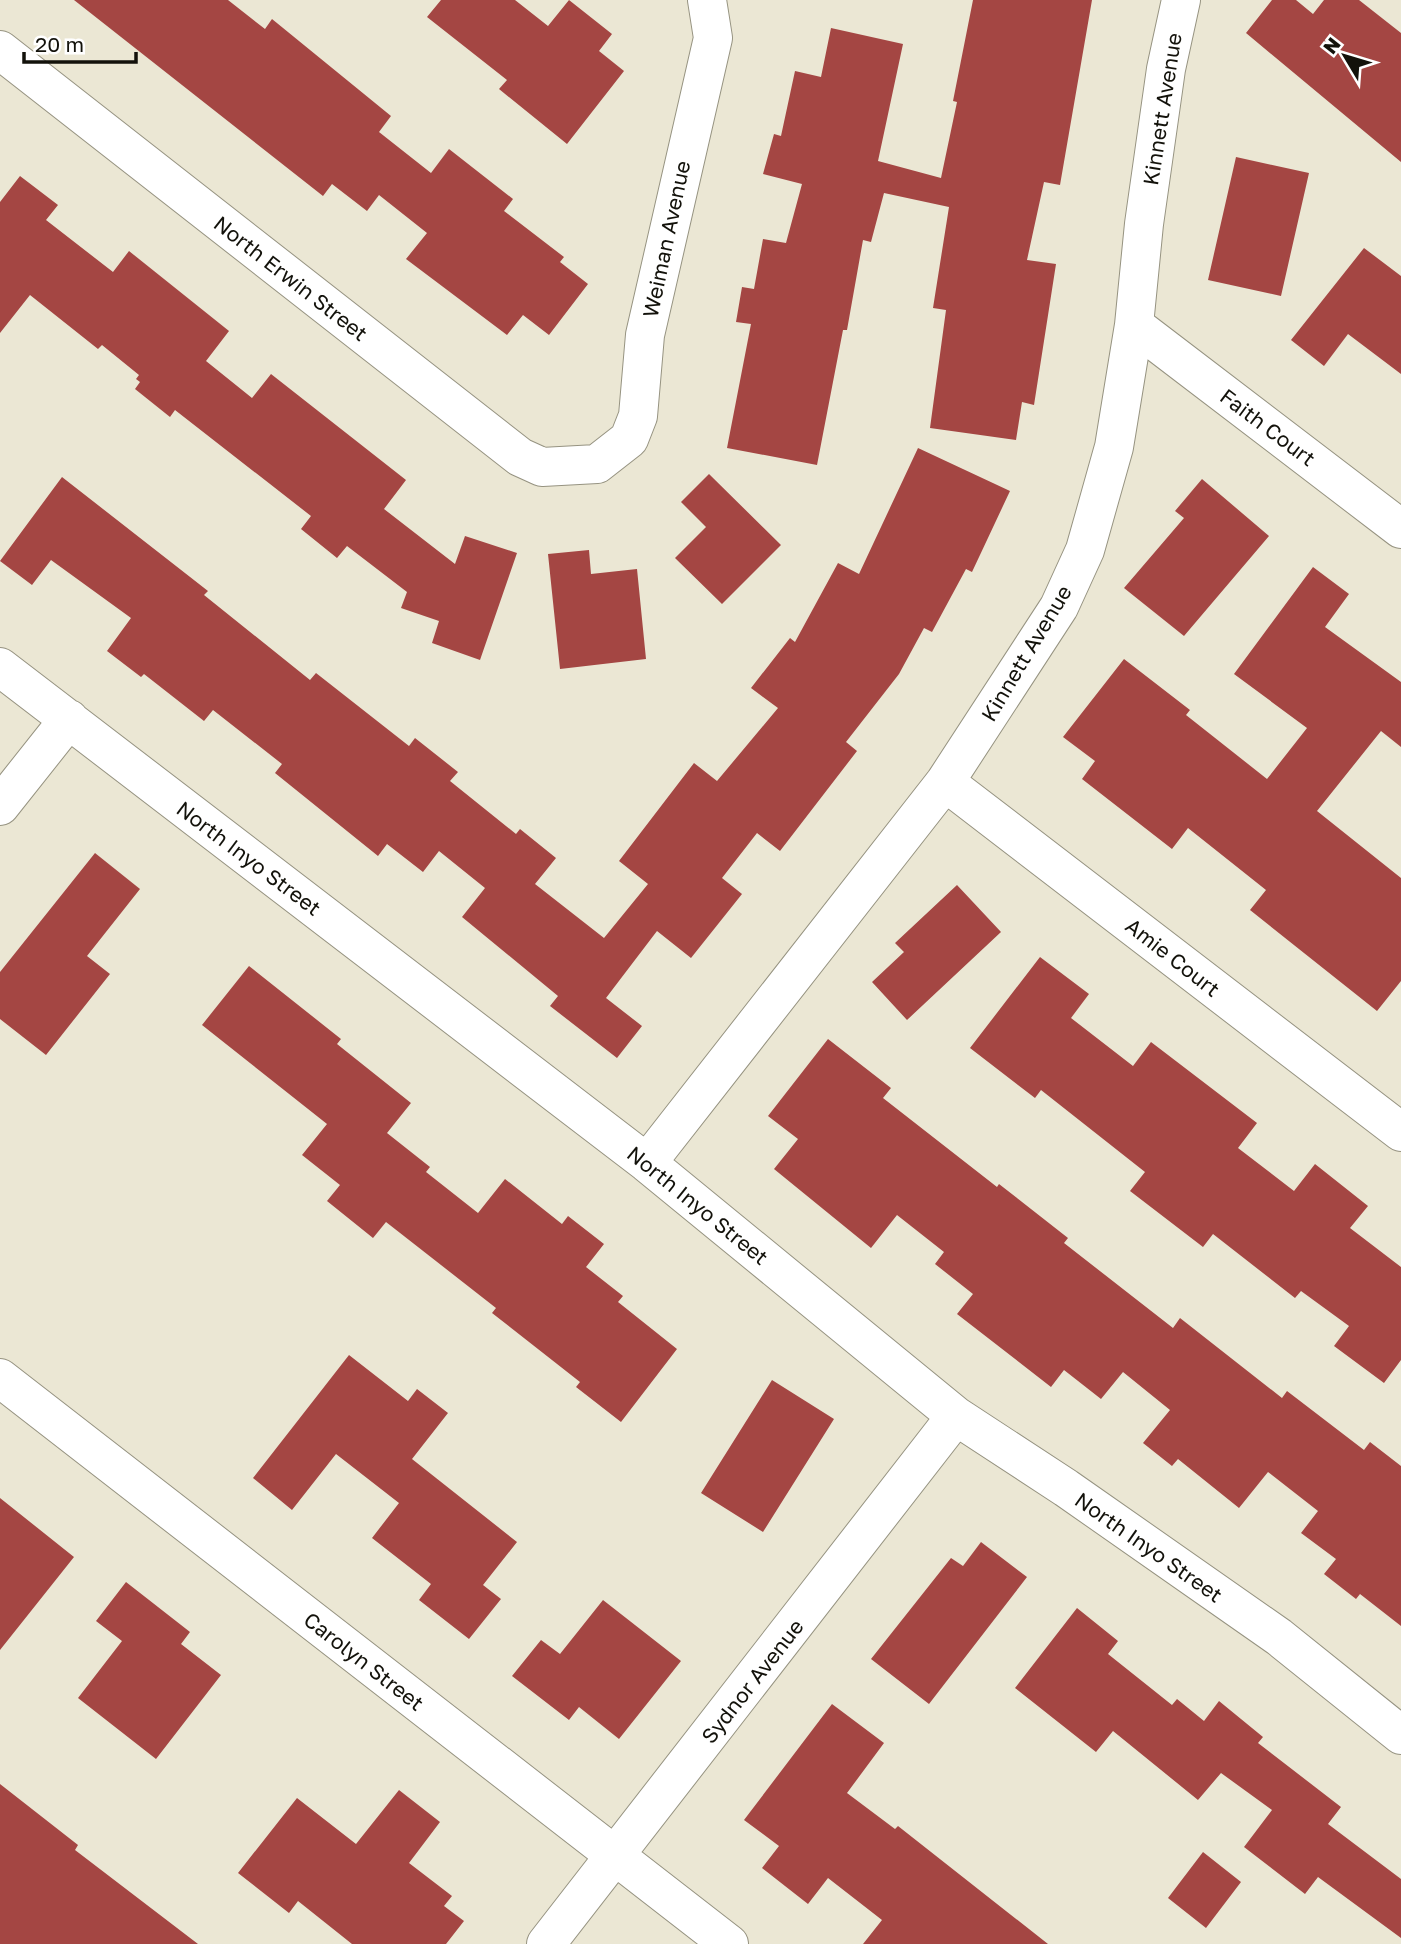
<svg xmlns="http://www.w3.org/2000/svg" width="1401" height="1944" viewBox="0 0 1401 1944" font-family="'Golos Text',sans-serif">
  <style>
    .building { fill: #a44643 }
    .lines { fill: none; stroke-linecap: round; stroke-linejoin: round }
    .minor-casing { stroke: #969381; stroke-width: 40 }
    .minor { stroke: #fff; stroke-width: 38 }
    .labels { text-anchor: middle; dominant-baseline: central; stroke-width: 5; stroke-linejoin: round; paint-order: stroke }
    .street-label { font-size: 21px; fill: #13120b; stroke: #fff }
  </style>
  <rect width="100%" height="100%" fill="#ebe7d4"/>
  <path class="building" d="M 74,0 L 228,0 L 265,29 L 272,19 L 391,116 L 379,132 L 431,173 L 449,149 L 513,199 L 504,211 L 564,257 L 560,262 L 588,284 L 549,335 L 523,315 L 507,335 L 406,259 L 427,233 L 379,195 L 367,211 L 332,184 L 323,196 Z
    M 441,0 L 515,0 L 548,26 L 569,0 L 612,34 L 599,51 L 624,71 L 567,144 L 499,89 L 507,80 L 427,17 Z
    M 973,0 L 1092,0 L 1060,185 L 1044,182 L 1027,260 L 1056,264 L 1034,405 L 1022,402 L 1016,440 L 930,428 L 946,310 L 933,308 L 949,207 L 884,193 L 871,242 L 863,240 L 847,330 L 843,330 L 817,465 L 727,448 L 751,324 L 736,322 L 742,287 L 754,289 L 763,239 L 786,243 L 802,184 L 763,174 L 774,134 L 781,136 L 795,71 L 821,77 L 831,28 L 903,44 L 878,161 L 941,178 L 957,102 L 953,101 Z
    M 1272,0 L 1296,0 L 1313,14 L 1324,0 L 1359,0 L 1401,33 L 1401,162 L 1246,33 Z
    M 1236,157 L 1309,173 L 1281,296 L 1208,280 Z
    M 20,176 L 58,205 L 46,220 L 113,272 L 129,251 L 229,331 L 206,361 L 252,398 L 271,374 L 406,480 L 384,509 L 455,564 L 465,536 L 517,553 L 480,660 L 432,643 L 439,621 L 401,608 L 407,592 L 347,546 L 337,558 L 301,529 L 311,516 L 175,410 L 170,417 L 135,389 L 140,382 L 136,379 L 139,375 L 102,345 L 98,349 L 30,295 L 0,333 L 0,202 Z
    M 1364,248 L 1401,276 L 1401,374 L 1348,334 L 1324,366 L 1291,340 Z
    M 918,448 L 1010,491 L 972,572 L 966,569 L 932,632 L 924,628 L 899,674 L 846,742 L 857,751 L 780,851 L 757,833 L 722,878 L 742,894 L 691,958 L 657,931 L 606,998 L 642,1026 L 617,1058 L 550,1006 L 558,996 L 462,917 L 485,888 L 439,851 L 423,872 L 387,844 L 378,856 L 275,773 L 282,764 L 213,710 L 204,721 L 144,674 L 141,677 L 107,651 L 131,618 L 51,560 L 32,585 L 0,561 L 62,477 L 208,591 L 204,595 L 310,680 L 316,673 L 409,746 L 415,738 L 458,772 L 450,781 L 516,834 L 520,829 L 556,858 L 535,884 L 604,938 L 648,884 L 619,861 L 694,763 L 717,781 L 778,708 L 751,688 L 790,638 L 795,642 L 838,563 L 859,574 Z
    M 709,474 L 781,545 L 722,604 L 675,558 L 706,527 L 681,502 Z
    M 1202,479 L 1269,536 L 1184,636 L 1124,588 L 1184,518 L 1175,511 Z
    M 589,550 L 591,574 L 637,569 L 646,659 L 560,669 L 548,554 Z
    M 1313,567 L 1349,594 L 1325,627 L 1401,682 L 1401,747 L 1381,731 L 1317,811 L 1401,878 L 1401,981 L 1377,1011 L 1250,910 L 1266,890 L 1188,828 L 1172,849 L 1082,779 L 1095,761 L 1063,737 L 1124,659 L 1190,710 L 1186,715 L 1267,779 L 1307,728 L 1234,674 Z
    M 95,853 L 140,889 L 87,956 L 110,974 L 46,1055 L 0,1019 L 0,972 Z
    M 957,885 L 1001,932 L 907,1020 L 872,982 L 904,952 L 895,943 Z
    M 1040,957 L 1089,994 L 1071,1018 L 1133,1066 L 1151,1042 L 1257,1123 L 1238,1148 L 1294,1191 L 1315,1164 L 1368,1206 L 1350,1228 L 1401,1267 L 1401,1360 L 1384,1383 L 1334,1346 L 1349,1326 L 1301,1291 L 1295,1298 L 1213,1234 L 1203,1247 L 1130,1191 L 1145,1172 L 1041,1090 L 1035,1098 L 970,1048 Z
    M 249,966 L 341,1039 L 337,1044 L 411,1103 L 387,1133 L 430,1167 L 426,1172 L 478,1213 L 505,1179 L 562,1224 L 568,1216 L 604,1244 L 586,1267 L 623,1296 L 618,1302 L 677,1349 L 621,1422 L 576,1387 L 580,1382 L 492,1313 L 496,1308 L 386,1222 L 373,1238 L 327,1201 L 340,1185 L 302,1155 L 327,1124 L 202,1025 Z
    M 828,1039 L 891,1088 L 883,1098 L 997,1187 L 999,1184 L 1068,1238 L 1064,1243 L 1173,1328 L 1180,1318 L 1282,1398 L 1287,1391 L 1364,1450 L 1370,1442 L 1401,1466 L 1401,1626 L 1360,1594 L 1356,1599 L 1324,1574 L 1336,1559 L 1301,1533 L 1318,1511 L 1268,1472 L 1239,1508 L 1178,1459 L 1172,1466 L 1143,1443 L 1170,1410 L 1123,1372 L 1101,1399 L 1064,1370 L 1051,1387 L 957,1314 L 973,1294 L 935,1264 L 944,1252 L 897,1215 L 871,1248 L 774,1169 L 798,1139 L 768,1116 Z
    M 349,1355 L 408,1401 L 417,1389 L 448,1413 L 412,1459 L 517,1542 L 483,1585 L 501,1599 L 469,1639 L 419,1600 L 431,1584 L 372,1538 L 399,1503 L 336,1454 L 292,1510 L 253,1478 Z
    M 772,1380 L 834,1419 L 763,1532 L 701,1493 Z
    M 0,1498 L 74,1557 L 0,1650 Z
    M 981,1542 L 1027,1577 L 929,1704 L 871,1659 L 951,1558 L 963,1566 Z
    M 126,1582 L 190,1632 L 181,1644 L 221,1675 L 156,1759 L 78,1698 L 122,1641 L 96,1621 Z
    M 603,1600 L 681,1661 L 619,1739 L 579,1707 L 569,1720 L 512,1676 L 541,1640 L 560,1654 Z
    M 1077,1608 L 1118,1641 L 1108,1654 L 1172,1705 L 1177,1699 L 1204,1721 L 1219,1701 L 1263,1737 L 1258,1743 L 1341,1807 L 1328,1824 L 1401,1879 L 1401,1938 L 1318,1877 L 1305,1894 L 1244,1847 L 1272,1810 L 1221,1773 L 1198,1800 L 1113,1731 L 1096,1752 L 1015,1688 Z
    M 832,1704 L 884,1743 L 847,1793 L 895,1829 L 898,1826 L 1048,1944 L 863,1944 L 882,1920 L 828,1878 L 808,1904 L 762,1868 L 779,1846 L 744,1820 Z
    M 0,1784 L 78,1845 L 75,1850 L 198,1944 L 0,1944 Z
    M 399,1790 L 440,1822 L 409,1863 L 452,1896 L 444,1906 L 464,1921 L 446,1944 L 352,1944 L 298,1901 L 289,1913 L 238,1873 L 297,1798 L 356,1844 Z
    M 1203,1852 L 1241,1882 L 1206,1928 L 1168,1898 Z"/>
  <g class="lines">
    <defs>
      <path id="minor" d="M 0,50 L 520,457 L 542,467 L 597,464 L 629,439 L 638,416 L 645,335 L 713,38 L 707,0
        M 1134,325 L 1401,529
        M 0,667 L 647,1163 L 956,1416 L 1066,1488 L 1279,1637 L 1401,1735
        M 945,782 L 1401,1132
        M 0,806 L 69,719
        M 647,1163 L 945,782 L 1059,607 L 1085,550 L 1114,447 L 1134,325 L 1144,224 L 1166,69 L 1181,0
        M 0,1378 L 729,1944
        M 546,1944 L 956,1416"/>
    </defs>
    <use href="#minor" class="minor-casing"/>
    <use href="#minor" class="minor"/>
  </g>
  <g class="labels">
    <g class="street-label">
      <text transform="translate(1162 109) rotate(-81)">Kinnett Avenue</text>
      <text transform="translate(666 239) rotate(-78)">Weiman Avenue</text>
      <text transform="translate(291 278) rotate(38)">North Erwin Street</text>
      <text transform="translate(1268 427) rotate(37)">Faith Court</text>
      <text transform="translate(1026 653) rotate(-59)">Kinnett Avenue</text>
      <text transform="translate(249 858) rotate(37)">North Inyo Street</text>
      <text transform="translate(1173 957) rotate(38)">Amie Court</text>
      <text transform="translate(698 1205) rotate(39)">North Inyo Street</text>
      <text transform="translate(1149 1547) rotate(35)">North Inyo Street</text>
      <text transform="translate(364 1661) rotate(38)">Carolyn Street</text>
      <text transform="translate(752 1681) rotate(-52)">Sydnor Avenue</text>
    </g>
  </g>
  <g transform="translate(1345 56) rotate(308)" stroke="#ffffff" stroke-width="5" paint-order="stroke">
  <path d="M0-5L12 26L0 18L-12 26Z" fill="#13120b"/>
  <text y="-10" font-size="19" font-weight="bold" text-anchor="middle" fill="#13120b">N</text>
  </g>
  <path d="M24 52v10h112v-10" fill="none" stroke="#13120b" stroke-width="3.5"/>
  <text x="35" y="52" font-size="21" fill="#13120b" stroke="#ffffff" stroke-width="5" paint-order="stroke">20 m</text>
</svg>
